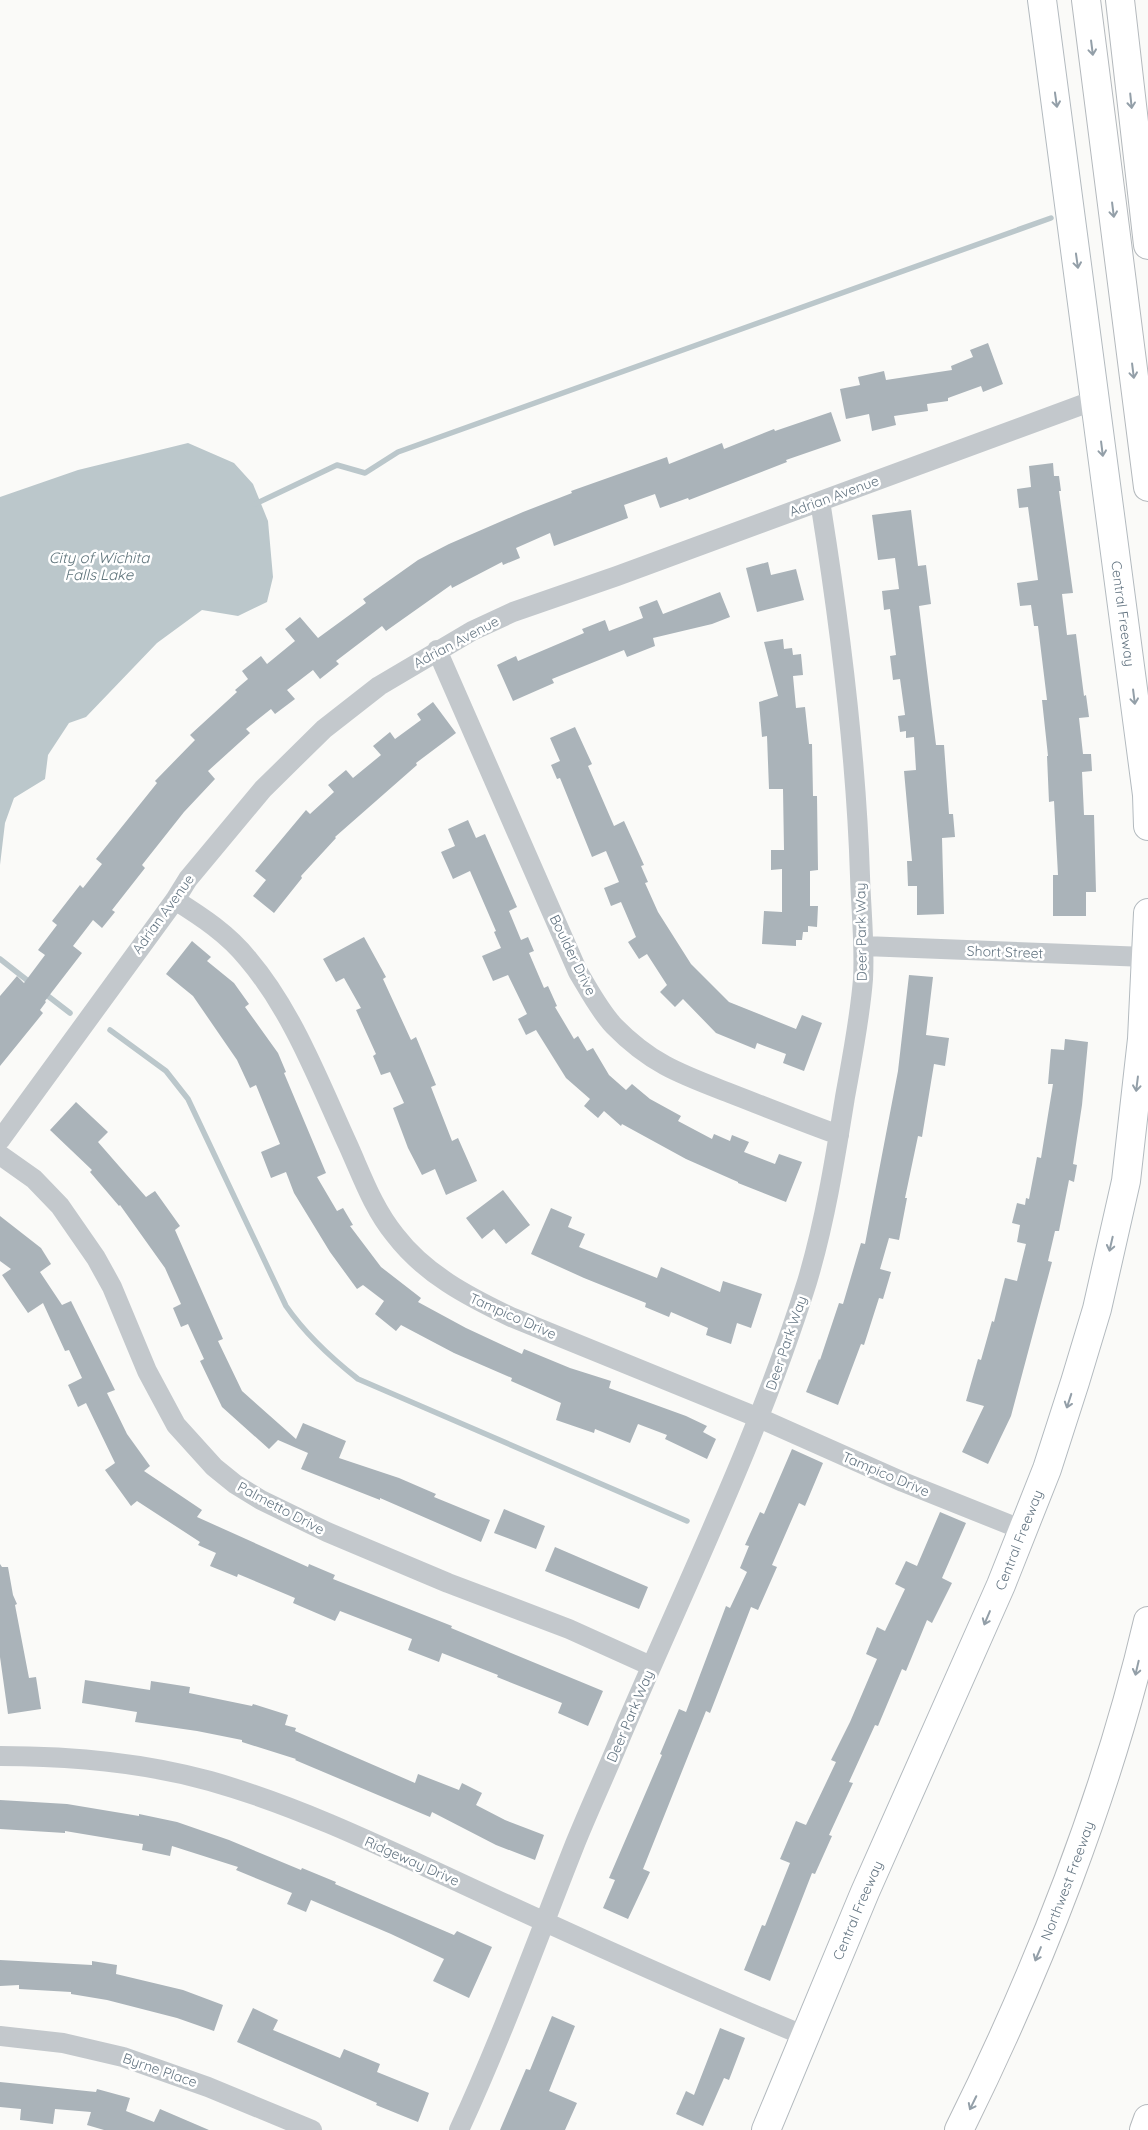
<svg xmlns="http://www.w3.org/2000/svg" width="1148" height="2130" viewBox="0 0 1148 2130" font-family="Quicksand,sans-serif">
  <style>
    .water { fill: #bbc7cb }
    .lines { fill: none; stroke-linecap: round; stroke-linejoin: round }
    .stream { stroke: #bbc7cb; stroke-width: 5.5 }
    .building { fill: #aab3b9 }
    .secondary-casing { stroke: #b3babf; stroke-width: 30 }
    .highway-casing { stroke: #b4b9bd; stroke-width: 30 }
    .street { stroke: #c3c8cc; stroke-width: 20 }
    .secondary { stroke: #fff; stroke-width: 28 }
    .highway { stroke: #fff; stroke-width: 28 }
    .oneway { stroke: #939fa8 }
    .labels { text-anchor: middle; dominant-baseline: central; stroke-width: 5; stroke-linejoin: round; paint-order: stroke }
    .street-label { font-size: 14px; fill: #657683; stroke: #fff }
    .water-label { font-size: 15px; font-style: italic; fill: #60757c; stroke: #fff }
  </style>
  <rect width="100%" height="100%" fill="#fafaf8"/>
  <path class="water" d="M 188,443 L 234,463 L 253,484 L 268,521 L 273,577 L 267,602 L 238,616 L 202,610 L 157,643 L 86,717 L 69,723 L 48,755 L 45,779 L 14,798 L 5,823 L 0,865 L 0,497 L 78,470 Z"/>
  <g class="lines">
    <path class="stream" d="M 255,504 L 337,465 L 365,473 L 398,452 L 1051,218
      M 0,959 L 32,984
      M 44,993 L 70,1013
      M 110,1030 L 166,1071 L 188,1099 L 286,1306 C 306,1335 330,1357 358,1379 L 687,1521"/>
  </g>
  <path class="building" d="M 988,343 L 1003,384 L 983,392 L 981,386 L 948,398 L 948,401 L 927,404 L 928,411 L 894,416 L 896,425 L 872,431 L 869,414 L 846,419 L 840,389 L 860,385 L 858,377 L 884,371 L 886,380 L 952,370 L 951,366 L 973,357 L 970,350 Z
    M 831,412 L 841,441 L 786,460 L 787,462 L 689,500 L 688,498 L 660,508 L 655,494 L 624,505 L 628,518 L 554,546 L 550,533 L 516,548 L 520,558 L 503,565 L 502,562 L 452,588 L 451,585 L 386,631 L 382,626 L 336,661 L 339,664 L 320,679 L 313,670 L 287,690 L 295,699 L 275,714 L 271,709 L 246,729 L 250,733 L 208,771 L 215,779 L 184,812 L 142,865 L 145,868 L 112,910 L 115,912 L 102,928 L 93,920 L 73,946 L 82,953 L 45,1001 L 46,1002 L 40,1010 L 43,1013 L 0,1066 L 0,996 L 17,976 L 24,983 L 45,955 L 38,950 L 57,925 L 52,921 L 80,885 L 83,888 L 102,864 L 96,859 L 157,783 L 155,781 L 195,740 L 190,735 L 237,692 L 235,690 L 248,679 L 242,671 L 261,656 L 267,664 L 295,641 L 285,629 L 300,617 L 318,638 L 366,603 L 363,599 L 418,560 L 449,544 L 523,512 L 572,493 L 571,491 L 667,457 L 669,464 L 722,443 L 724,449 L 774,429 L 775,431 Z
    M 1053,463 L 1054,476 L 1059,476 L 1061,491 L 1059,491 L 1073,593 L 1062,594 L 1067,635 L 1076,634 L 1084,696 L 1086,695 L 1089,717 L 1079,718 L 1083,754 L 1091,754 L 1092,771 L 1082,772 L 1084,815 L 1094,815 L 1096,892 L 1086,892 L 1086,916 L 1053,916 L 1053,875 L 1058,875 L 1054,801 L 1049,802 L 1047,756 L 1048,756 L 1042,700 L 1047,700 L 1038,626 L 1034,626 L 1031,605 L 1020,606 L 1017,583 L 1038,580 L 1028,507 L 1019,508 L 1017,489 L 1031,487 L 1029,466 Z
    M 911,510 L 918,566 L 926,565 L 931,604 L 919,606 L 936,745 L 944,745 L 949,814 L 953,814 L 955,837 L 942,838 L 944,914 L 917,915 L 917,886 L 908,886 L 907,861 L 912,861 L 904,771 L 916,770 L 914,737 L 906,738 L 906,731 L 900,732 L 898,716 L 905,715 L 900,679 L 893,680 L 890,656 L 896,655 L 890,609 L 884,610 L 882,591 L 899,589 L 895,558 L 878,560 L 872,515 Z
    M 768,562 L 771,575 L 796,569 L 804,600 L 757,612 L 746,568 Z
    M 720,592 L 730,617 L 712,624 L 653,638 L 655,646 L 627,657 L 624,650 L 552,679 L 554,683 L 513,701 L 497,665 L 516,656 L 518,661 L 584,633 L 582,629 L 605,620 L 609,631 L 643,618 L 639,607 L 657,600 L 663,614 Z
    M 783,639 L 784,649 L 792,648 L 793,655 L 801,654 L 803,675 L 793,676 L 796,708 L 805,707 L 809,744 L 812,744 L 813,796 L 817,796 L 818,870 L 810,871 L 810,906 L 818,906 L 817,927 L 808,926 L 808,932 L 803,932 L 802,940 L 796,940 L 796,946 L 762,944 L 764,911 L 782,912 L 782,869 L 771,870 L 771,850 L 784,850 L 783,789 L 769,789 L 767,736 L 762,737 L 759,702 L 778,696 L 764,642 Z
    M 433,702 L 456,733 L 416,763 L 417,765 L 335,837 L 336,838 L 301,876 L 302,878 L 274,913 L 253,896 L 266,880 L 255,871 L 306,810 L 310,814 L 334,792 L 328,785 L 346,770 L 353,778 L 381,755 L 373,746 L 390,732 L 395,739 L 421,720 L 417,714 Z
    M 575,727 L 592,764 L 588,766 L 614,826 L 624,821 L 644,865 L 641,866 L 648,882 L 645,883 L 658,912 L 691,964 L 729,1002 L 796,1029 L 802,1015 L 822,1023 L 804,1071 L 783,1063 L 786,1054 L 757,1043 L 755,1049 L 716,1033 L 683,999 L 675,1007 L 660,992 L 667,985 L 647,954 L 639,959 L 628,942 L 636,937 L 621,902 L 611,906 L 604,888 L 619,882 L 606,851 L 592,857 L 560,778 L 557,779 L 551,765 L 560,761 L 550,738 Z
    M 468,820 L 476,838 L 485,834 L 517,907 L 509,911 L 521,940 L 528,937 L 534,951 L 529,953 L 544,988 L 548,986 L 557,1006 L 555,1007 L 574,1039 L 578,1036 L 587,1051 L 593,1048 L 609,1075 L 626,1090 L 632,1084 L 650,1099 L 681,1116 L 678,1121 L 712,1139 L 714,1134 L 730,1141 L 732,1135 L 749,1142 L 744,1152 L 775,1164 L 779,1154 L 802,1162 L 786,1202 L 738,1183 L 738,1182 L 686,1159 L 622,1124 L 621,1126 L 604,1111 L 598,1118 L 584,1106 L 590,1099 L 566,1078 L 536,1030 L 526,1035 L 518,1019 L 527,1014 L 508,975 L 493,981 L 482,956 L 501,948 L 494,932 L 496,931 L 470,871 L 453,879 L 441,852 L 455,846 L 448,829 Z
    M 364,937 L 386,977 L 383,979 L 411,1040 L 416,1037 L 436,1085 L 431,1087 L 452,1141 L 458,1138 L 477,1181 L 446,1195 L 435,1169 L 422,1175 L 408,1148 L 393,1108 L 404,1103 L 390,1072 L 381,1075 L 373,1056 L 376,1054 L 356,1010 L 361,1008 L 344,978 L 336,982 L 323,959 Z
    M 192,941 L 211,957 L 207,961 L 234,983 L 249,1004 L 245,1007 L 278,1053 L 286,1072 L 284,1073 L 326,1173 L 317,1177 L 337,1211 L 343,1208 L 353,1225 L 350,1226 L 381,1267 L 421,1298 L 418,1302 L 466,1328 L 522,1354 L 524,1349 L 570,1368 L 611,1381 L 609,1388 L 686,1416 L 707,1426 L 703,1432 L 716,1439 L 707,1459 L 665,1439 L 667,1435 L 638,1424 L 630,1443 L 595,1429 L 594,1433 L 556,1420 L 561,1403 L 511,1381 L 512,1378 L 454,1353 L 401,1325 L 396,1331 L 375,1314 L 384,1301 L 363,1285 L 357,1289 L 330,1252 L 294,1193 L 286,1172 L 271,1178 L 261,1152 L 280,1144 L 256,1085 L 250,1088 L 237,1060 L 193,996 L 166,974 Z
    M 909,975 L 933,977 L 926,1035 L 949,1038 L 945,1066 L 934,1064 L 922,1137 L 918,1136 L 905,1198 L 907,1198 L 899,1240 L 889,1238 L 880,1269 L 891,1272 L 883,1299 L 879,1298 L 864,1345 L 861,1344 L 838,1405 L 806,1392 L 819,1359 L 820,1360 L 839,1303 L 843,1304 L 861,1243 L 865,1244 L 898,1071 Z
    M 1065,1039 L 1088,1042 L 1082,1105 L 1073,1164 L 1077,1165 L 1074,1182 L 1069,1180 L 1059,1231 L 1055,1231 L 1048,1261 L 1052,1262 L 1011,1416 L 988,1464 L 962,1452 L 984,1406 L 966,1401 L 978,1359 L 981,1360 L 992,1321 L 994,1322 L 1005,1278 L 1017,1281 L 1026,1244 L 1017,1242 L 1020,1225 L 1012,1223 L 1017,1203 L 1025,1205 L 1026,1198 L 1029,1199 L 1037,1157 L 1041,1158 L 1053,1084 L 1048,1084 L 1051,1049 L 1064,1050 Z
    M 76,1102 L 108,1132 L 98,1142 L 146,1197 L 155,1191 L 180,1226 L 175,1230 L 223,1339 L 218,1341 L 242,1391 L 296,1439 L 303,1423 L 346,1441 L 339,1458 L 399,1478 L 436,1494 L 434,1497 L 490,1520 L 481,1542 L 380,1498 L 380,1500 L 301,1469 L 308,1453 L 278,1440 L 269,1449 L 222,1407 L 200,1361 L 204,1359 L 188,1324 L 181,1327 L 173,1308 L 181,1304 L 165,1268 L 120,1205 L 119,1206 L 90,1172 L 92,1170 L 50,1130 Z
    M 503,1190 L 530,1225 L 506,1244 L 494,1229 L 482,1239 L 466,1218 Z
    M 551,1208 L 572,1217 L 568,1227 L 585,1234 L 579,1247 L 657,1278 L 661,1267 L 720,1292 L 723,1281 L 762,1294 L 751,1328 L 737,1323 L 731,1344 L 706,1335 L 708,1328 L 671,1312 L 669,1317 L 645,1307 L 646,1303 L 584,1278 L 531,1254 Z
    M 0,1216 L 41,1248 L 51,1264 L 40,1272 L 62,1305 L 71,1301 L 115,1390 L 107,1393 L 127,1434 L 150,1466 L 144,1471 L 202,1510 L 197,1517 L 308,1567 L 309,1564 L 335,1575 L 333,1579 L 452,1626 L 451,1628 L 603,1691 L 588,1726 L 558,1713 L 562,1703 L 497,1677 L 498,1675 L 442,1653 L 439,1662 L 408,1650 L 412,1639 L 340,1611 L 335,1621 L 293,1603 L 295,1598 L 238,1574 L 237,1577 L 210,1566 L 216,1553 L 198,1545 L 200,1542 L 137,1501 L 131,1506 L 105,1470 L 115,1463 L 86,1403 L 78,1407 L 68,1385 L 82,1378 L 69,1350 L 65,1351 L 43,1303 L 28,1313 L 2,1275 L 11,1269 L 0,1261 Z
    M 792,1449 L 823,1463 L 805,1506 L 799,1503 L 772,1565 L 777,1567 L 758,1610 L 751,1607 L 710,1713 L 706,1711 L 643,1869 L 650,1872 L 628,1919 L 603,1908 L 615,1880 L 609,1878 L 662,1755 L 660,1754 L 679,1709 L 686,1712 L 726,1606 L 730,1608 L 747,1572 L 740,1568 L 749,1546 L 745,1545 L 760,1512 L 764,1514 Z
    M 504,1509 L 545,1526 L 536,1549 L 494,1533 Z
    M 940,1512 L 966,1523 L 942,1578 L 952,1583 L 932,1623 L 927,1620 L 906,1671 L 902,1669 L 878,1726 L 875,1725 L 849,1782 L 853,1783 L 829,1835 L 832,1836 L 815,1874 L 812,1873 L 770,1981 L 744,1970 L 762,1925 L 765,1926 L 790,1863 L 780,1859 L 796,1821 L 806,1825 L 836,1762 L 831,1760 L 850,1722 L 877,1659 L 866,1654 L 877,1627 L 885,1631 L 905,1589 L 895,1584 L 906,1561 L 917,1566 Z
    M 555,1547 L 648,1587 L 639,1609 L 545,1571 Z
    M 0,1564 L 2,1567 L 8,1567 L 13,1595 L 17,1604 L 15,1605 L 29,1678 L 36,1677 L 41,1709 L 8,1714 L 0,1657 Z
    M 85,1680 L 150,1690 L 151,1681 L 190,1687 L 189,1693 L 252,1706 L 253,1704 L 288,1715 L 285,1725 L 296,1728 L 295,1731 L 415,1783 L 418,1774 L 459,1790 L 462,1783 L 482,1793 L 476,1805 L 505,1820 L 544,1835 L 535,1860 L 496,1845 L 432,1812 L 430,1817 L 295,1760 L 296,1759 L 242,1742 L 242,1740 L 197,1731 L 135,1722 L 137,1712 L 82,1703 Z
    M 0,1800 L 67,1804 L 139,1816 L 139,1814 L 177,1822 L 229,1840 L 301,1870 L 302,1868 L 336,1882 L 335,1884 L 454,1935 L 457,1931 L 492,1947 L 469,1998 L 433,1981 L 444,1959 L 391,1934 L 311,1900 L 306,1912 L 287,1904 L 292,1893 L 236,1870 L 238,1867 L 172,1846 L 170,1856 L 142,1850 L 143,1844 L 65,1831 L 65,1833 L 0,1829 Z
    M 0,1960 L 92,1965 L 92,1961 L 117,1965 L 116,1974 L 183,1990 L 223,2005 L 214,2031 L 177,2018 L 107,2000 L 71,1994 L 71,1992 L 19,1989 L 19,1985 L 0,1986 Z
    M 253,2008 L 278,2020 L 273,2030 L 340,2058 L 344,2049 L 380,2064 L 377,2072 L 429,2093 L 418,2122 L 376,2105 L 377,2103 L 237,2042 Z
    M 552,2016 L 575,2026 L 549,2091 L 577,2103 L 565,2130 L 500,2130 L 526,2069 L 530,2070 Z
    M 720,2028 L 745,2038 L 729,2080 L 724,2078 L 703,2126 L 676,2114 L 686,2091 L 694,2095 Z
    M 0,2082 L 96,2092 L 97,2089 L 130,2098 L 126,2111 L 154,2122 L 160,2109 L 209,2130 L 104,2130 L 87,2125 L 91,2112 L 55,2109 L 53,2124 L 20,2120 L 21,2109 L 0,2107 Z"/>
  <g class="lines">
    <defs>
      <g id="secondary">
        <path id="s1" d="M 1042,0 L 1147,795 L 1148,826"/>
        <path id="s2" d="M 766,2130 L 865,1892 L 1001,1585 L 1047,1469 L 1075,1382 L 1097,1309 L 1126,1181 L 1142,1039 L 1148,913"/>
      </g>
      <g id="highway">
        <path d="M 1086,0 L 1148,487"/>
        <path d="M 1120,0 L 1148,245"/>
        <path id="s3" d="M 959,2130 C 1038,1971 1108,1793 1148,1621"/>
        <path d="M 1144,2130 L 1148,2119"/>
      </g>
    </defs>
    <use href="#secondary" class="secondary-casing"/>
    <use href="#highway" class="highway-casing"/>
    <path class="street" d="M 437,650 L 578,972 C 589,990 599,1010 614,1026 C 652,1065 683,1075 732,1094 C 768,1108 803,1122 839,1135
      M 175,900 C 202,917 228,934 248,959 C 293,1012 319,1082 348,1145 C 362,1176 373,1208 395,1235 C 425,1274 467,1296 511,1317 L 759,1418 L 903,1482 L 1023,1530
      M 864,946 L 1146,957
      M 0,1140 L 175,900 L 188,879 L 263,789 L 324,729 L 379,686 L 472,631 L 513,612 L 617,576 L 1095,400
      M 0,1155 L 34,1179 L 60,1206 L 96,1258 L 112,1287 L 147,1371 L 176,1425 L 214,1467 L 235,1484 L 261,1500 L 327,1532 L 448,1583 L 569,1629 L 651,1666
      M 0,1756 C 70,1756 141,1762 210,1781 C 309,1809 403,1857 497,1900 C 599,1947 701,1993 805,2036
      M 0,2036 L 63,2043 L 123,2057 L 208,2087 L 312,2130
      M 459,2130 C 502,2037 537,1940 575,1844 C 590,1807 607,1771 622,1734 C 686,1584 758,1438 807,1282 C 825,1222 835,1159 845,1097 C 852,1058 860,1018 863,979 C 865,944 861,910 860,876 C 856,750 840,625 820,501"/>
    <use href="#secondary" class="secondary"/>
    <use href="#highway" class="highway"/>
  </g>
  <defs><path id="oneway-shaft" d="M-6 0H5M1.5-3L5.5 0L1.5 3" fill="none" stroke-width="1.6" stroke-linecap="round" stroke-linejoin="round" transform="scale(1.25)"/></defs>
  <g class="oneway">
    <use href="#oneway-shaft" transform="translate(1092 48) rotate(83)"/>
    <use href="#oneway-shaft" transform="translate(1056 100) rotate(82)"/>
    <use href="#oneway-shaft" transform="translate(1131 101) rotate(84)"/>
    <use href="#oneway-shaft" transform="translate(1113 210) rotate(83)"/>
    <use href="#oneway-shaft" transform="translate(1077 261) rotate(82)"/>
    <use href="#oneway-shaft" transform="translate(1133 371) rotate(83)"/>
    <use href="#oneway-shaft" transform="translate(1102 449) rotate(83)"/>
    <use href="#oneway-shaft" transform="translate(1134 697) rotate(83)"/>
    <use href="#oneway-shaft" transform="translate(1137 1084) rotate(97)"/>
    <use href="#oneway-shaft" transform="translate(1111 1244) rotate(103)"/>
    <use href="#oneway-shaft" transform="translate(1069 1401) rotate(108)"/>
    <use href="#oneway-shaft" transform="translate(987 1618) rotate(113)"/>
    <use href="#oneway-shaft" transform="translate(1137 1668) rotate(103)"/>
    <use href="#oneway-shaft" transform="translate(1038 1954) rotate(113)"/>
    <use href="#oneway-shaft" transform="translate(973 2103) rotate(116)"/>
  </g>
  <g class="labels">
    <g class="street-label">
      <text transform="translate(834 496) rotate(-20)">Adrian Avenue</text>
      <text stroke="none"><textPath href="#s1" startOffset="619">Central Freeway</textPath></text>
      <text transform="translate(456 642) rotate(-28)">Adrian Avenue</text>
      <text transform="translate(163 914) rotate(-54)">Adrian Avenue</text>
      <text transform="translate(861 932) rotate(-91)">Deer Park Way</text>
      <text transform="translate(1005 952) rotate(2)">Short Street</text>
      <text transform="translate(573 955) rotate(64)">Boulder Drive</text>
      <text transform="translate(513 1316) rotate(24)">Tampico Drive</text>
      <text transform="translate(786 1343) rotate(-71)">Deer Park Way</text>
      <text transform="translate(886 1474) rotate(23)">Tampico Drive</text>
      <text transform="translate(281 1508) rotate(28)">Palmetto Drive</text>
      <text stroke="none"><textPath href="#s2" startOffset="642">Central Freeway</textPath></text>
      <text transform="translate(630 1716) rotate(-67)">Deer Park Way</text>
      <text transform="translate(412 1861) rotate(24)">Ridgeway Drive</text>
      <text stroke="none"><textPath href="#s3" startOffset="272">Northwest Freeway</textPath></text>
      <text stroke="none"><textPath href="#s2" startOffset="238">Central Freeway</textPath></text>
      <text transform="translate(160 2070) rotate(19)">Byrne Place</text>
    </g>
    <g class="water-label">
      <text x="99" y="557">City of Wichita<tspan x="99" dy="17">Falls Lake</tspan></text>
    </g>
  </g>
</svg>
